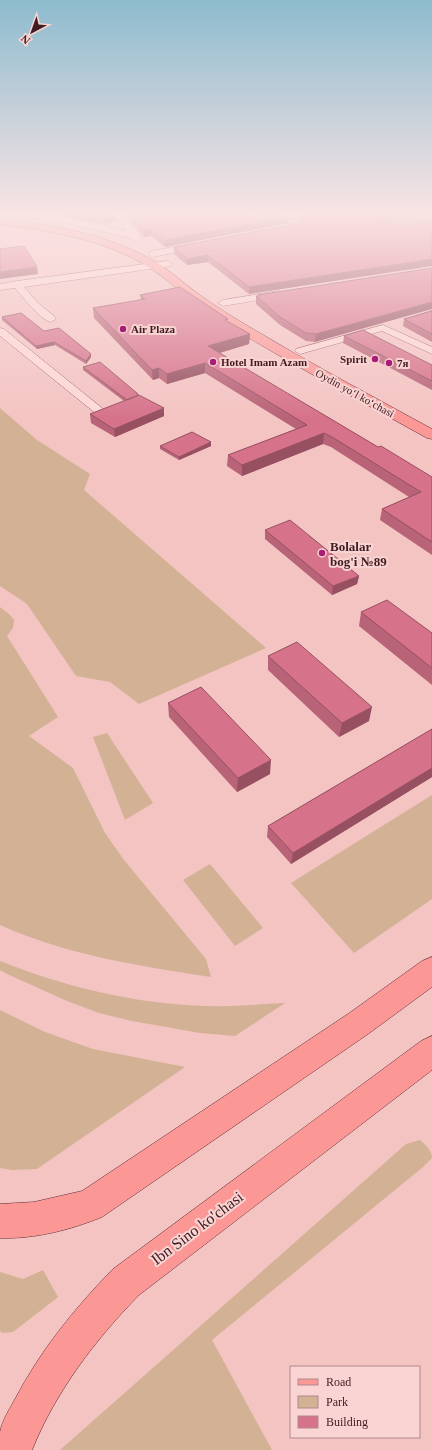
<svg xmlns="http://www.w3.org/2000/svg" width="432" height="1450" viewBox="0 0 432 1450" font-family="Georgia,serif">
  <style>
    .green { fill: #d3b194 }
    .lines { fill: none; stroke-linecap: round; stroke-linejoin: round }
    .minor-casing { stroke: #90565e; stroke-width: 1 }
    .major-casing { stroke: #5d2b35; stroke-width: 1 }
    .minor { fill: #fdd8d6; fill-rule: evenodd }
    .major { fill: #fb9895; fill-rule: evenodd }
    .wall { fill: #b86378 }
    .shaded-wall { fill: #965061 }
    .building { fill: #d6738b; stroke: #965061 }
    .poi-dot { fill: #a61e7a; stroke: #fad4d2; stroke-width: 1.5 }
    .labels { text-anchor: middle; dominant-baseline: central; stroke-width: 4; stroke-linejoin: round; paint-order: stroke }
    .far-poi-label { font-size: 11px; font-weight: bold; fill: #3e1c22; stroke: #fad4d2; text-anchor: start }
    .far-street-label { font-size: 11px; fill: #3e1c22; stroke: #fad4d2 }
    .poi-label { font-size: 13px; font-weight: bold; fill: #3e1c22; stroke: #fad4d2; text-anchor: start }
    .near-street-label { font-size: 16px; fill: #3e1c22; stroke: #fad4d2 }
  </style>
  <rect width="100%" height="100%" fill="#f3c4c2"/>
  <path class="green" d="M 0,408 L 37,440 L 90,474 L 84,490 L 266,648 L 139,704 L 110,682 L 76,676 L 27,604 L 0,586 Z
    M 0,607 L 10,615 L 14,620 L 13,628 L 7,636 L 58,717 L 29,736 L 73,768 L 105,833 L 124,860 L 206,959 L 211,977 C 139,966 67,955 0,925 Z
    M 107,733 L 153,803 L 125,820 L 93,737 Z
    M 432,795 L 432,899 L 354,953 L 291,883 Z
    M 210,864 L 263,928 L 235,946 L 183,880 Z
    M 0,961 C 65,987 136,1004 206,1006 C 233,1007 259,1004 285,1003 L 235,1036 L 200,1033 L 132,1021 L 99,1013 L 67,1001 L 7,974 L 0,970 Z
    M 0,1010 L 45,1032 L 93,1049 L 185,1067 L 37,1169 L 12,1170 L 0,1168 Z
    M 420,1140 C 426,1145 432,1151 432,1158 L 423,1167 L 212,1340 L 272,1450 L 60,1450 L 406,1144 Z
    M 43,1270 L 58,1297 L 13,1332 L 2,1333 L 0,1331 L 0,1272 L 23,1279 Z"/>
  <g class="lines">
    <defs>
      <path id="minor" d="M 15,215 C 51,210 91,224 127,231 L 114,215 L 122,215 L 139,234 L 141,239 L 137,242 L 131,238 L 63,222 L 19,217 Z
        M 268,215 C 278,214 321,212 328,218 L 324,220 L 272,217 Z
        M 197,243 L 200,244 L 201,246 L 200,248 L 152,257 L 148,254 L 152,251 Z
        M 168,261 L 172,264 L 171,266 L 24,287 L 38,303 L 55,317 L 56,319 L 51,322 C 39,319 23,297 15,288 L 0,290 L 0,284 L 17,281 Z
        M 279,291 L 284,294 L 282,296 L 223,306 L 218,303 L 223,300 Z
        M 383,325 L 432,347 L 432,354 L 382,331 L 300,354 L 295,351 L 296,349 Z
        M 0,328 L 4,329 L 102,408 L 104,410 L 102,412 L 94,412 L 0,336 Z"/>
      <path id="major" d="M 0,219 C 54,224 109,235 156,262 C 171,271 183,283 197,293 C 215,306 234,318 253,329 C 311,364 372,396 432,429 L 432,439 L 427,438 C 366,404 304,371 244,335 C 225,323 207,311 189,298 C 176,288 164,277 150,268 C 106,240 51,230 0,225 Z
        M 432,957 L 432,987 L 368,1034 L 102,1217 C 70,1230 35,1239 0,1238 L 0,1204 L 34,1202 L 82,1191 L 348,1014 L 422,961 Z
        M 432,1036 L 432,1070 L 139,1295 C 95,1340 56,1391 32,1450 L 0,1450 C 0,1444 0,1437 0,1432 C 2,1421 9,1410 14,1401 C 40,1351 74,1309 113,1269 L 421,1041 Z"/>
    </defs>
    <use href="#minor" class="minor-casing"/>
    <use href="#major" class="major-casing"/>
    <use href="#minor" class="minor"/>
    <use href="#major" class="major"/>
  </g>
  <path class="wall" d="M 56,215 L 116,215 L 116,220 L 106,225 Z
    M 124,215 L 281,215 L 288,223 L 165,247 L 151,236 L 144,237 L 126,216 Z
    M 300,215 L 432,215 L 432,228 L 330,216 L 313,215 L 249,294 L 208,262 L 187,265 L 174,254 L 174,247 L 295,224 L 300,220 Z
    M 432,268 L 315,342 L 306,341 L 280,325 L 256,304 L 256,296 L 258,296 L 258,295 Z
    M 140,295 L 228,322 L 250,334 L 249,344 L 220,353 L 378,447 L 432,477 L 432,555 L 380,520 L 382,509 L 409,497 L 331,447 L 323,444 L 242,476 L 227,466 L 228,455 L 296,429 L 205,373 L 167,384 L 159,378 L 153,380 L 94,318 L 93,308 L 141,300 Z
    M 432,310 L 432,342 L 403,326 L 404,319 Z
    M 2,317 L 44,331 L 91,354 L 91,357 L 86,364 L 55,345 L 37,349 L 2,320 Z
    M 344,336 L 432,365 L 432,390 L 343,343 Z
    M 83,367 L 138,394 L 138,395 L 164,408 L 164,416 L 115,437 L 91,423 L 90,414 L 124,401 L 83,370 Z
    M 211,442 L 211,446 L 179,460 L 160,449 L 160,446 Z
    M 265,530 L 359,576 L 357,584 L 332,595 L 265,539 Z
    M 361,612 L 432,633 L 432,685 L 359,626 Z
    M 268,656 L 369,721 L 339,737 L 268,670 Z
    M 168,703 L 270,774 L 237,792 L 169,717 Z
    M 432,729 L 432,777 L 291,864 L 267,837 L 268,826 Z"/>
  <path class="shaded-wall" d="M 114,215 L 116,215 L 116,220 L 106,225 L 105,218 Z
    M 289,217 L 288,223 L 165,247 L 165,240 Z
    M 151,229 L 151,236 L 144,237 L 144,230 Z
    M 208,255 L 208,262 L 187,265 L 187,259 Z
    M 432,259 L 432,266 L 249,294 L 249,287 Z
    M 37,267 L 38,274 L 0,279 L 0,272 Z
    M 432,302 L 432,309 L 315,342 L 316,334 Z
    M 250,334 L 249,344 L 208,356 L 208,346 Z
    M 54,342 L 55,345 L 37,349 L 36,346 Z
    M 91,354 L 91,357 L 86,364 L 86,361 Z
    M 205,363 L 205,373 L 167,384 L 167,374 Z
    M 159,368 L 159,378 L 153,380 L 152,370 Z
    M 164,408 L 164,416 L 115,437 L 114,429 Z
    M 324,433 L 323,444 L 242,476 L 242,465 Z
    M 211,442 L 211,446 L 179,460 L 179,457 Z
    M 359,576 L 357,584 L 332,595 L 333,586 Z
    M 372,707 L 369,721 L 339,737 L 342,723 Z
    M 271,760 L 270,774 L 237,792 L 238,778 Z
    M 432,768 L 432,777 L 291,864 L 293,853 Z"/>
  <path class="building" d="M 87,215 L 114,215 L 105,218 Z
    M 130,215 L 281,215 L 289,217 L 165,240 L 151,229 L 144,230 Z
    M 300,215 L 330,216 L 432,229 L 432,259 L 249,287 L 208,255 L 187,259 L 174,247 L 295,224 L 302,219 Z
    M 375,215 L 432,215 L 432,222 Z
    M 24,246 L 37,267 L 0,272 L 0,249 Z
    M 432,268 L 432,302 L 316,334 L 306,333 L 280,317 L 256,296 L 260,296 L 258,295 Z
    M 180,287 L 228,319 L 225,320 L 250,334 L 208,346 L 378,447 L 381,446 L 432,477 L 432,542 L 382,509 L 421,492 L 332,437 L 324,433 L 242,465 L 228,455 L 307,425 L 205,363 L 167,374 L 159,368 L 152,370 L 93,308 L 145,299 L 140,295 Z
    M 432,311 L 432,334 L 404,319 Z
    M 21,313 L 44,331 L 59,328 L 91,354 L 86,361 L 54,342 L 36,346 L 2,317 Z
    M 363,330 L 432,365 L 432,381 L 344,336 Z
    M 100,362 L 138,394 L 137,396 L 127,400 L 83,367 Z
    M 139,395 L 164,408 L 114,429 L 90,414 Z
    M 192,432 L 211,442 L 179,457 L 160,446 Z
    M 290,520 L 359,576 L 333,586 L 265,530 Z
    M 387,600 L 432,633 L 432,668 L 361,612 Z
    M 297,642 L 372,707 L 342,723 L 268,656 Z
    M 201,687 L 271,760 L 238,778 L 168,703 Z
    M 432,729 L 432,768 L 293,853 L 268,826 Z"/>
  <linearGradient id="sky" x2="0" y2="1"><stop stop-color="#8dbbce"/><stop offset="0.51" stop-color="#fae4e4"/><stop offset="1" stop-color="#fae4e4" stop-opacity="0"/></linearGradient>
  <rect width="432" height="418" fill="url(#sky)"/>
  <g class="poi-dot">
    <circle cx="123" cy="329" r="4"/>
    <circle cx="375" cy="359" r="4"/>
    <circle cx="213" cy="362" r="4"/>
    <circle cx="389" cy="363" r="4"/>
    <circle cx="322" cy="553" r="4"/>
  </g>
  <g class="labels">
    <g class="far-poi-label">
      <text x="131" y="329">Air Plaza</text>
      <text x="367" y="359" text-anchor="end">Spirit</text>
      <text x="221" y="362">Hotel Imam Azam</text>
      <text x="397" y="363">7я</text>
    </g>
    <g class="far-street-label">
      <text transform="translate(355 393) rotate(29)">Oydin yoʻl koʻchasi</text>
    </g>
    <g class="poi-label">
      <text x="330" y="546">Bolalar<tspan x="330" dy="15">bog'i №89</tspan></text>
    </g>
    <g class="near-street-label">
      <text transform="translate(197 1228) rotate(-37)">Ibn Sino ko'chasi</text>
    </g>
  </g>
  <rect x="290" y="1366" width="130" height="72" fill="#fad4d2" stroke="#af8a8c"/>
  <rect x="298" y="1379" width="20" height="6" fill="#fb9895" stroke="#af8a8c"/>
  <text x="326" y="1386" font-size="12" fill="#3e1c22">Road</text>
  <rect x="298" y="1396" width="20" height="12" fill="#d3b194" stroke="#af8a8c"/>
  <text x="326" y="1406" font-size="12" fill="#3e1c22">Park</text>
  <rect x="298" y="1416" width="20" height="12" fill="#d6738b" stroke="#af8a8c"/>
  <text x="326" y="1426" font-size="12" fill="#3e1c22">Building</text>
  <g transform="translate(32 32) rotate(221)" stroke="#fad4d2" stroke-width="3" paint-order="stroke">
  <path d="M0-3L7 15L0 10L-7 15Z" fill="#3e1c22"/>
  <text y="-6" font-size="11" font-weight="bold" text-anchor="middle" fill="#3e1c22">N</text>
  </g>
</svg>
